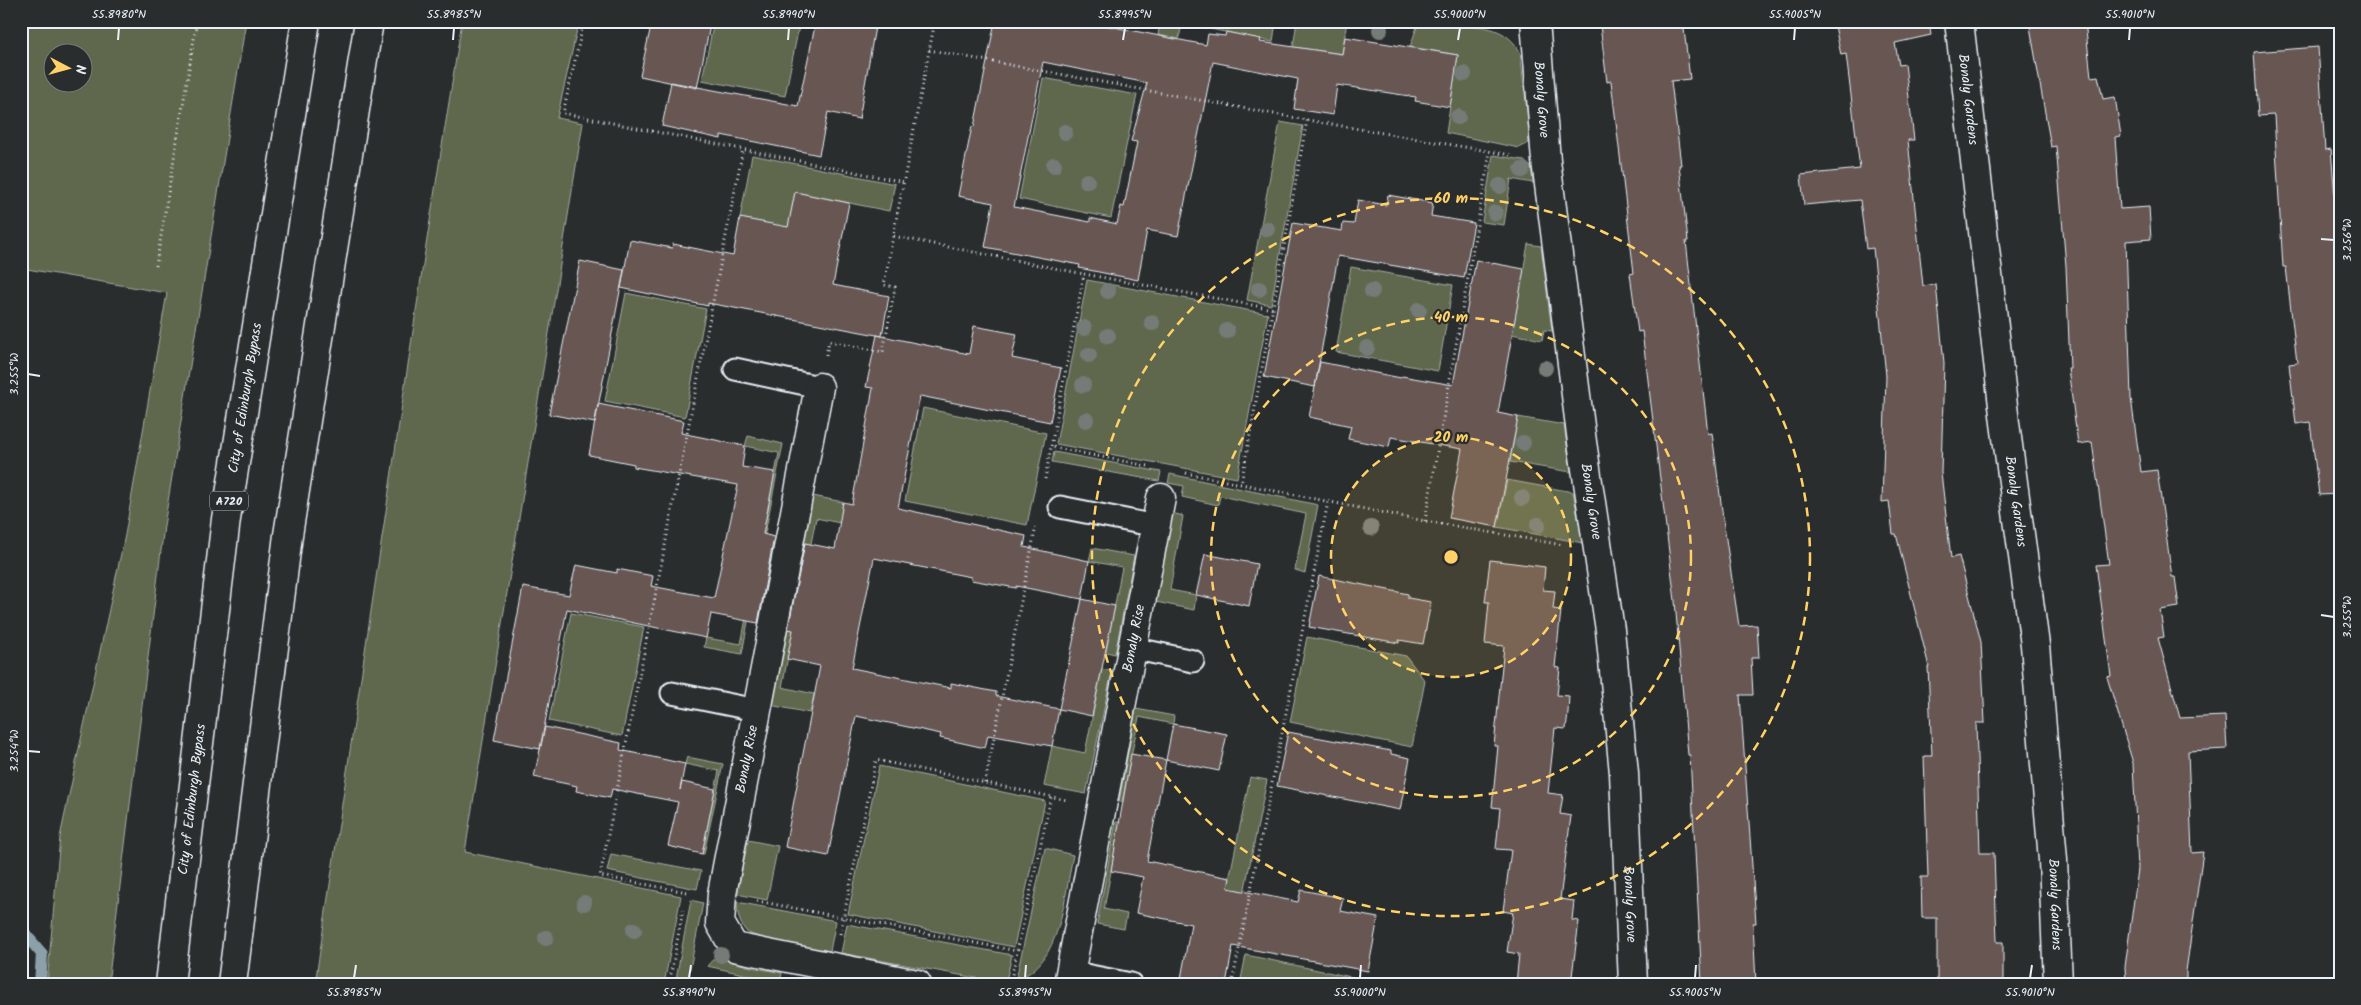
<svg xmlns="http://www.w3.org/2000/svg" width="2361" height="1005" viewBox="0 0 2361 1005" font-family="Kalam,sans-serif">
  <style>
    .green { fill: #5f684e; stroke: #a4aca3; fill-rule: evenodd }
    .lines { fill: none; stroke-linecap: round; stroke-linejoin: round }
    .stream { stroke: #8ba0a8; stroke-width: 12 }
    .building { fill: #685752; stroke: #e8f1f8; fill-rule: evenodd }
    .service-casing { stroke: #e8f1f8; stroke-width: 25 }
    .minor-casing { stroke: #e8f1f8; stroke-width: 31 }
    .trunk-casing { stroke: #e8f1f8; stroke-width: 31 }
    .path { stroke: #e8f1f8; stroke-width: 3; stroke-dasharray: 1 4; stroke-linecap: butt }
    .service { stroke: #2a2d2e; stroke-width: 21 }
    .minor { stroke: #2a2d2e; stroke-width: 28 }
    .trunk { stroke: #2a2d2e; stroke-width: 28 }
    .tree { fill: #747b78 }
    .ticks { fill: none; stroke: #e8f1f8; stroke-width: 2 }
    .ring { fill: none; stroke: #ffd166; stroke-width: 2.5; stroke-dasharray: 9 6 }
    .labels { text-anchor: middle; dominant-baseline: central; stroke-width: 4.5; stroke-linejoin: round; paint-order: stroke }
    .shield { fill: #2a2d2e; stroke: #afb6bb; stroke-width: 1 }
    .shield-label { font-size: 12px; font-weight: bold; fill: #e8f1f8 }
    .street-label { font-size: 14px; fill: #e8f1f8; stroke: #2a2d2e }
    .centre { fill: #ffd166; stroke: #2a2d2e; stroke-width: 2.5 }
    .ring-label { font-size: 15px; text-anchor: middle; font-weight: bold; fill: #ffd166; stroke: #2a2d2e; stroke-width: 4.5; stroke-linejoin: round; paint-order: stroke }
    .neatline { fill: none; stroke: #e8f1f8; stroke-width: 2 }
    .ticks-label { font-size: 12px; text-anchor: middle; fill: #e8f1f8 }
  </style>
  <rect width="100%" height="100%" fill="#2a2d2e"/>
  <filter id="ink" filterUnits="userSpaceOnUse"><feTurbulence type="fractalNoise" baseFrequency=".02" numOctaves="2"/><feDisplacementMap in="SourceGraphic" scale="10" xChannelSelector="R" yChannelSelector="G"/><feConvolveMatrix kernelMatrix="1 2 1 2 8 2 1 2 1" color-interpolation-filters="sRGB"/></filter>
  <g filter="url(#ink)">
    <path class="green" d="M 21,21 L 246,21 L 164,526 L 108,984 L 47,984 L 60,837 L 125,535 L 167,293 L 21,268 ZM 52,52 L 82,52 L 82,82 L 52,82 Z
      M 462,21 L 579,21 L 557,118 L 583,123 L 465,852 L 681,896 L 664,984 L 315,984 L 424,258 Z
      M 714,21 L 800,21 L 785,96 L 702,80 Z
      M 1155,21 L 1276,21 L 1273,42 L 1182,23 L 1179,39 L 1158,35 L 1159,29 L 1153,27 Z
      M 1297,21 L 1347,21 L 1342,54 L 1293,47 Z
      M 1419,21 L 1460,21 L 1460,25 C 1485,26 1507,28 1520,52 L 1530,135 L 1527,144 L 1519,148 L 1446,133 L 1458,55 L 1410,47 Z
      M 1043,78 L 1137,95 L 1111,218 L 1019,199 Z
      M 1280,122 L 1303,126 L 1271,305 L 1247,300 Z
      M 752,155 L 895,184 L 889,211 L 795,192 L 788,228 L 740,218 Z
      M 1493,155 L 1523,160 L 1531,167 L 1533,183 L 1511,179 L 1504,225 L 1482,222 Z
      M 1528,244 L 1541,246 L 1552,331 L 1544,330 L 1542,340 L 1512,334 Z
      M 1351,267 L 1453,285 L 1438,371 L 1336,352 Z
      M 1087,280 L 1268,314 L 1237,478 L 1056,444 Z
      M 626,293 L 706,309 L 685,417 L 605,401 Z
      M 923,408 L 1046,433 L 1027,525 L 905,501 Z
      M 1518,417 L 1564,425 L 1571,472 L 1510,462 Z
      M 748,436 L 783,444 L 764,538 L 762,538 L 779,453 L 745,446 Z
      M 1054,452 L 1161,472 L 1159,481 L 1052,462 Z
      M 1170,474 L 1318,505 L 1305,573 L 1295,570 L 1306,514 L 1220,496 L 1218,505 L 1182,497 L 1184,486 L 1168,483 Z
      M 1507,480 L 1573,492 L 1583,543 L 1497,527 Z
      M 813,496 L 843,502 L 840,523 L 816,518 L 804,579 L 795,590 Z
      M 1172,513 L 1183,516 L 1170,590 L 1196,595 L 1194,610 L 1156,602 Z
      M 1092,548 L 1134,556 L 1115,654 L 1106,652 L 1122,567 L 1089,561 Z
      M 758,557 L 760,557 L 742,654 L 704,647 L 706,638 L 741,644 Z
      M 790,611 L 794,625 L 782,687 L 814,694 L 810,713 L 770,705 Z
      M 571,613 L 644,627 L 622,736 L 549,721 Z
      M 1307,637 L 1406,656 L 1425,681 L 1412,747 L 1290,722 Z
      M 1102,669 L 1112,671 L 1086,794 L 1044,786 L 1052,746 L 1085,753 Z
      M 1136,709 L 1174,716 L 1173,724 L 1139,717 L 1122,802 L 1119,802 Z
      M 687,757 L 723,764 L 704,854 L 702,854 L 719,771 L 685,764 Z
      M 879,766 L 1045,801 L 1014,947 L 848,914 Z
      M 1250,777 L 1267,780 L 1243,898 L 1226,895 Z
      M 1116,822 L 1120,822 L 1104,909 L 1127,914 L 1124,929 L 1097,924 Z
      M 748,840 L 778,846 L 767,900 L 737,894 Z
      M 1045,848 L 1073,855 C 1065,893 1061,967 1016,979 Z
      M 611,854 L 701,871 L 697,889 L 607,871 Z
      M 691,900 L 703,903 L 687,984 L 675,984 Z
      M 737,902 L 836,921 L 830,951 C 813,948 757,941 746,931 C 739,923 737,912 737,902 Z
      M 847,924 L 1012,955 L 1006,981 L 992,981 L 841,953 Z
      M 721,951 C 736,968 761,968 782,973 L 780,984 L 771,984 L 771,980 L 707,966 Z
      M 1246,955 L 1356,978 L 1355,984 L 1240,984 Z"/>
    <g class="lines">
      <path class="stream" d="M 21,929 L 42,954 L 40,984"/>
    </g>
    <path class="building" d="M 652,21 L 711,21 L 697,88 L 640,76 Z
      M 816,21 L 876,21 L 859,119 L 828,112 L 819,155 L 721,135 L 721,139 L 662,126 L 671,82 L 798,106 Z
      M 995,21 L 1083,21 L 1206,45 L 1208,34 L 1225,36 L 1226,32 L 1261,39 L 1260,42 L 1342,54 L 1345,37 L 1458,55 L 1450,107 L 1415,101 L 1416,97 L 1337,85 L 1333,115 L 1294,109 L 1298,79 L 1213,62 L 1178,236 L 1147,230 L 1138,280 L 1079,268 L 1080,265 L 985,247 L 993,203 L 958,196 L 972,126 L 974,127 ZM 1043,62 L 1147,83 L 1131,141 L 1137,142 L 1124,207 L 1121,206 L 1117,224 L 1090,218 L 1090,222 L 1014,207 Z
      M 1633,21 L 1683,21 L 1690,79 L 1671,81 L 1681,165 L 1679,165 L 1688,241 L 1686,241 L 1708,434 L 1712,433 L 1724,526 L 1739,626 L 1757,625 L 1759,658 L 1751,658 L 1753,695 L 1740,695 L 1756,923 L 1753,923 L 1756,984 L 1702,984 L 1690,755 L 1688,755 L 1675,601 L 1642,331 L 1638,332 L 1630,274 L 1634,273 L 1611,81 L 1607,82 L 1600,25 Z
      M 1834,21 L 1929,21 L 1931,35 L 1895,43 L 1899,65 L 1905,64 L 1914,140 L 1908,140 L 1923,286 L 1936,284 L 1944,363 L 1941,473 L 1951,558 L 1959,556 L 1981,642 L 1985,723 L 1976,723 L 1980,853 L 1994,853 L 1997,942 L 2003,942 L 2003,984 L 1937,984 L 1937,918 L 1922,918 L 1921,877 L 1928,877 L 1924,756 L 1932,756 L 1928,667 L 1929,667 L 1896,534 L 1893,534 L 1889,501 L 1882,502 L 1886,376 L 1873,248 L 1866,249 L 1860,200 L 1804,205 L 1801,175 L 1860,169 L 1846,54 L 1841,55 Z
      M 2029,21 L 2085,21 L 2091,77 L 2098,76 L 2103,99 L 2115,97 L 2121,136 L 2115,137 L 2120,209 L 2149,207 L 2151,239 L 2126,241 L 2131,398 L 2141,472 L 2157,470 L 2172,577 L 2175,577 L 2179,607 L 2160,610 L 2164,637 L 2158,638 L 2180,718 L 2225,716 L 2227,749 L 2188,751 L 2192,853 L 2203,852 L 2186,971 L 2186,984 L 2126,984 L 2125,967 L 2138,869 L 2133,763 L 2107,677 L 2111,676 L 2096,565 L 2109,564 L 2092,442 L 2078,444 L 2068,368 L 2070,368 L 2066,266 L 2056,146 L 2051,147 Z
      M 2318,47 L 2325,150 L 2331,149 L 2340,258 L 2340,494 L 2319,495 L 2310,422 L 2296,424 L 2289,364 L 2297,363 L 2286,267 L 2283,267 L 2274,115 L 2258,116 L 2254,52 Z
      M 795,192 L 849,203 L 833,285 L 889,296 L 882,336 L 708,303 L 708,306 L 621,288 L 630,240 L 672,248 L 673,244 L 733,256 L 740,218 L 788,227 Z
      M 1388,195 L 1433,203 L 1431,216 L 1474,223 L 1464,278 L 1338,256 L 1315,387 L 1264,377 L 1293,223 L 1342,231 L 1343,223 L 1354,224 L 1358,200 L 1386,205 Z
      M 1476,260 L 1524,269 L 1498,413 L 1518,417 L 1497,527 L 1449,518 L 1462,449 L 1391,437 L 1389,447 L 1348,439 L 1351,426 L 1309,417 L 1320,362 L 1401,378 L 1402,376 L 1453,385 Z
      M 580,261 L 624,270 L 595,423 L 549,414 Z
      M 974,326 L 1017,334 L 1012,358 L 1061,368 L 1050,422 L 920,396 L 898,508 L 1026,536 L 1024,547 L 1089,561 L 1082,599 L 1016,586 L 1016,588 L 971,580 L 971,577 L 874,558 L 852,668 L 951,688 L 951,683 L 996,692 L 996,696 L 1059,709 L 1052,746 L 988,735 L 985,748 L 940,738 L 941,734 L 856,716 L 828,856 L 785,847 L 820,666 L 787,659 L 793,630 L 788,629 L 805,543 L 835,549 L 843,502 L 852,504 L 873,388 L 866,387 L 877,335 L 969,354 Z
      M 598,404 L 684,421 L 681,433 L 745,446 L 742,467 L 775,472 L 763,534 L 774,537 L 758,623 L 711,614 L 706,638 L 567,609 L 540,749 L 494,740 L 523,587 L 569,595 L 576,565 L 617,573 L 617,569 L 653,576 L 651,586 L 714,598 L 738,485 L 634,467 L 634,464 L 589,455 Z
      M 1205,554 L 1257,564 L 1249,606 L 1196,595 Z
      M 1490,560 L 1545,567 L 1543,590 L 1555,591 L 1553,609 L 1561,610 L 1555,667 L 1560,668 L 1557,695 L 1569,696 L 1568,712 L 1566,729 L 1555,728 L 1548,793 L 1563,795 L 1560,814 L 1571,816 L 1560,899 L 1574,901 L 1572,920 L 1579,921 L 1571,984 L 1516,984 L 1519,954 L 1507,952 L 1513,913 L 1503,911 L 1511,850 L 1496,849 L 1500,808 L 1492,807 L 1498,746 L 1494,746 L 1504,646 L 1485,644 L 1489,602 L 1485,602 Z
      M 1319,576 L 1408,594 L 1408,598 L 1431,602 L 1423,644 L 1399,640 L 1399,643 L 1309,627 Z
      M 1082,599 L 1115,606 L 1092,716 L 1059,709 Z
      M 1173,724 L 1227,734 L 1219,771 L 1166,760 Z
      M 545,727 L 621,743 L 620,750 L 685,764 L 680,790 L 682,782 L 715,789 L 702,854 L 668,846 L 678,802 L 612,789 L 610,798 L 576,791 L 577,786 L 534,777 Z
      M 1288,732 L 1391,751 L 1391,754 L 1410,758 L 1400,810 L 1277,786 Z
      M 1131,754 L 1166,760 L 1147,861 L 1230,878 L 1228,888 L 1298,902 L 1301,890 L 1343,898 L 1340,911 L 1378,918 L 1368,971 L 1233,946 L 1226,984 L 1180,984 L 1191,924 L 1136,913 L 1143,877 L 1111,871 Z"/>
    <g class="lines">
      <defs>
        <path id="service" d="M 735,369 L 819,387
          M 1060,507 L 1156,526
          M 1132,648 L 1193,661
          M 672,693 L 756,710
          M 1070,972 L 1131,984"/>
        <g id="minor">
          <path id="s1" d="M 1535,21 L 1546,161 L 1582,442 L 1610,630 L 1624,773 L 1633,984"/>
          <path id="s2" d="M 1959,21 L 2005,423 L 2035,645 L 2053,860 L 2058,984"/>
          <path d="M 819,387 L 727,867 L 722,894 L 720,923 L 734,947 L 917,984"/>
          <path id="s3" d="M 1068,984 L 1161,498"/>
        </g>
        <g id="trunk">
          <path id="s4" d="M 170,984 L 226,519 L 306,21"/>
          <path d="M 232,984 L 288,535 L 369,21"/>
        </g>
      </defs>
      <use href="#service" class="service-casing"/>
      <use href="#minor" class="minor-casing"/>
      <use href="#trunk" class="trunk-casing"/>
      <path class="path" d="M 584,21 L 563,113 L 904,182
        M 935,21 L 893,236 L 1084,274
        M 929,50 L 1307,120 L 1241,484
        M 1307,120 L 1511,155
        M 156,266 L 197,21
        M 826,355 L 829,341 L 883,352 L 895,287 L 884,285 L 893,236
        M 1148,466 L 1051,447 L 1084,274 L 1273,309
        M 1186,473 L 1425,521 L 1563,545
        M 1045,479 L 1051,447
        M 1425,521 L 1490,152
        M 985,783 L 1036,526
        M 687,892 L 600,876 L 743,149
        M 757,901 L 1017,951
        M 840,934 L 876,760 L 1067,800
        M 669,984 L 683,910
        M 1010,984 L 1051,797
        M 1232,984 L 1328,502"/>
      <use href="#service" class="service"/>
      <use href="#minor" class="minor"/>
      <use href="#trunk" class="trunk"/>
    </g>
    <g class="tree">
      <circle cx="1380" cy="30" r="8"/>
      <circle cx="1464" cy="74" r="8"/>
      <circle cx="1458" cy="117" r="8"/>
      <circle cx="1065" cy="132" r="8"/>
      <circle cx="1054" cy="165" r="8"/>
      <circle cx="1522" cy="170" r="8"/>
      <circle cx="1087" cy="181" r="8"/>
      <circle cx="1500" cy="186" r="8"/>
      <circle cx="1495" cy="213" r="8"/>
      <circle cx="1267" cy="229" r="8"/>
      <circle cx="1259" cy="289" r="8"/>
      <circle cx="1108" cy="291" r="8"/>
      <circle cx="1372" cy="291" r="8"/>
      <circle cx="1419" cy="310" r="8"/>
      <circle cx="1152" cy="323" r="8"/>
      <circle cx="1084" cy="328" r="8"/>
      <circle cx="1227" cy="331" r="8"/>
      <circle cx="1108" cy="336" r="8"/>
      <circle cx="1367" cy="348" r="8"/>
      <circle cx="1089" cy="355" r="8"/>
      <circle cx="1545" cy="368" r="8"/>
      <circle cx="1083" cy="385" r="8"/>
      <circle cx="1086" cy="420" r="8"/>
      <circle cx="1523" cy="443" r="8"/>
      <circle cx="1522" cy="498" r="8"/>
      <circle cx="1538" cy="525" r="8"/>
      <circle cx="1371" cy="528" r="8"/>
      <circle cx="584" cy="903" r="8"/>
      <circle cx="634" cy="930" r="8"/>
      <circle cx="546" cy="938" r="8"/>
      <circle cx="721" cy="955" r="8"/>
    </g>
  </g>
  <path class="ticks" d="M 118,40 L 119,28M 453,40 L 454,28M 788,40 L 789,28M 1123,40 L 1125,28M 1458,40 L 1460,28M 1794,40 L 1795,28M 2129,40 L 2130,28M 2321,239 L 2334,240M 28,374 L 40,376M 2321,615 L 2334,617M 28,751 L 40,752M 354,978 L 356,965M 689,978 L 691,965M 1025,978 L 1026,965M 1360,978 L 1361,965M 1695,978 L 1696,965M 2030,978 L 2032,965"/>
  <circle cx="1451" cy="557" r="120" fill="#ffd166" fill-opacity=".12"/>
  <g class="ring">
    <circle cx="1451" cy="557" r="120"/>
    <circle cx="1451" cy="557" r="240"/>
    <circle cx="1451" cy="557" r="359"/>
  </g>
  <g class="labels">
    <rect class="shield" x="210" y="491.5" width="38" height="19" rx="4"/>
    <g class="shield-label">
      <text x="229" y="501">A720</text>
    </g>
    <g class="street-label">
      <text stroke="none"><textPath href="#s1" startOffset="79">Bonaly Grove</textPath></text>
      <text stroke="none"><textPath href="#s2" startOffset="79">Bonaly Gardens</textPath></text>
      <text stroke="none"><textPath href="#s4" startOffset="591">City of Edinburgh Bypass</textPath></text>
      <text stroke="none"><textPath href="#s1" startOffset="484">Bonaly Grove</textPath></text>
      <text stroke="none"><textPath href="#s2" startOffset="484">Bonaly Gardens</textPath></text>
      <text stroke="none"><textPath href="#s3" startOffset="352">Bonaly Rise</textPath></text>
      <text transform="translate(747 759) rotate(-79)">Bonaly Rise</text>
      <text stroke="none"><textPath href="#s4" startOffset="186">City of Edinburgh Bypass</textPath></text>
      <text stroke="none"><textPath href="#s1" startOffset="889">Bonaly Grove</textPath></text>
      <text stroke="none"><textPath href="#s2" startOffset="889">Bonaly Gardens</textPath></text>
    </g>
  </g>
  <circle cx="1451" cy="557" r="8" class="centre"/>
  <g class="ring-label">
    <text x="1451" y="203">60 m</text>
    <text x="1451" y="322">40 m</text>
    <text x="1451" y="442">20 m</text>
  </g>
  <rect width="2361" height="1005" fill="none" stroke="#2a2d2e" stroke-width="55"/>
  <g transform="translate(68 68) rotate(96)"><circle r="24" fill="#2a2d2e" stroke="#767b7f"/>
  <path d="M0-4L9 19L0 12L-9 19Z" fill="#ffd166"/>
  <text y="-8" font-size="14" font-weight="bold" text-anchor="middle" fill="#e8f1f8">N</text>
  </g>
  <rect x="28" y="28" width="2306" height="950" class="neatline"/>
  <g class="ticks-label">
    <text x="119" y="18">55.8980°N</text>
    <text x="454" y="18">55.8985°N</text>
    <text x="789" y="18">55.8990°N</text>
    <text x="1125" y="18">55.8995°N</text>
    <text x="1460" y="18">55.9000°N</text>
    <text x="1795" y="18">55.9005°N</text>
    <text x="2130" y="18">55.9010°N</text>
    <text transform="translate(2347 240) rotate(-90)" y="4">3.256°W</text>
    <text transform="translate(14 374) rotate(-90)" y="4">3.255°W</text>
    <text transform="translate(2347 617) rotate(-90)" y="4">3.255°W</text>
    <text transform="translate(14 751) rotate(-90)" y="4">3.254°W</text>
    <text x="354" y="996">55.8985°N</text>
    <text x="689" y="996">55.8990°N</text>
    <text x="1025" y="996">55.8995°N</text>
    <text x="1360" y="996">55.9000°N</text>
    <text x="1695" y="996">55.9005°N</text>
    <text x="2030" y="996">55.9010°N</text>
  </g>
</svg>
